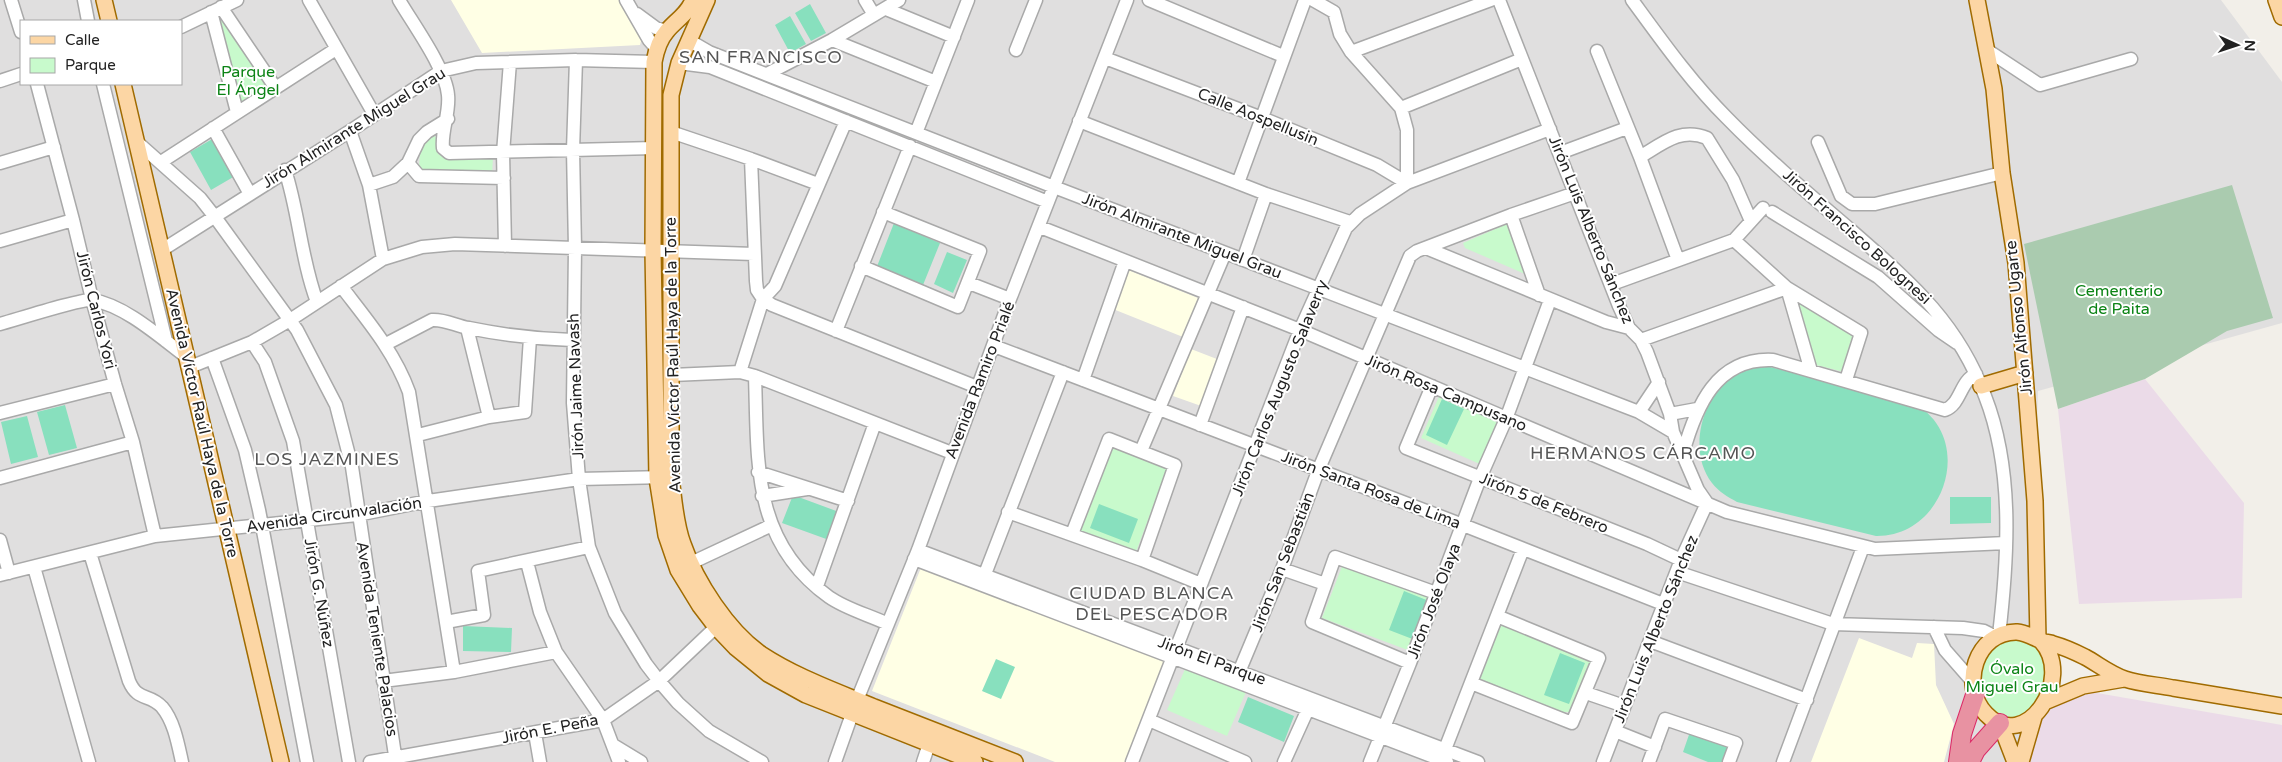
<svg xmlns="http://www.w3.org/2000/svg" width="2282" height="762" viewBox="0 0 2282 762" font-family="'Varela Round',sans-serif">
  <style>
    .residential { fill: #e0dfdf; fill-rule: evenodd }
    .industrial { fill: #ebdbe8 }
    .education { fill: #ffffe5 }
    .cemetery { fill: #aacbaf }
    .park { fill: #c8facc }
    .pitch { fill: #88e0be }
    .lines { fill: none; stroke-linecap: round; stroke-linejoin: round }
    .minor-casing { stroke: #a9a9a9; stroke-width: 15 }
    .major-casing { stroke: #a06b00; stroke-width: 18 }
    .highway-casing { stroke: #dc2a67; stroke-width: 20 }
    .minor { stroke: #fff; stroke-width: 12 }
    .major { stroke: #fcd6a4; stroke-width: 15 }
    .highway { stroke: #e892a2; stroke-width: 18 }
    .labels { text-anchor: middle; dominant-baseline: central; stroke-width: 4; stroke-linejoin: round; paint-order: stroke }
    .park-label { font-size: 16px; fill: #0c8416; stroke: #fff }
    .street-label { font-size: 16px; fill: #222; stroke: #fff }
    .neighbourhood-label { font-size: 18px; letter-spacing: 1px; fill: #555; stroke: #fff }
  </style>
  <rect width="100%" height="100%" fill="#f2efe9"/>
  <path class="residential" d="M 0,0 L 2221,0 L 2282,82 L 2282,323 L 2038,391 L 2025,762 L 0,762 ZM 21,21 L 181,21 L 181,84 L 21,84 Z"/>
  <path class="industrial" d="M 2145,379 L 2244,503 L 2242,598 L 2079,604 L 2058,409 Z
    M 2028,681 L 2282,725 L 2282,762 L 2025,762 Z"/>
  <path class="education" d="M 451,0 L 620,0 L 642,37 L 640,45 L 482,53 Z
    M 1128,270 L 1198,298 L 1183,337 L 1113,309 Z
    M 1191,349 L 1222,361 L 1204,407 L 1173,396 Z
    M 924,560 L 1173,650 L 1130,762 L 1055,762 L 872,691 Z
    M 1859,638 L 1912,658 L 1917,643 L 1934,644 L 1936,685 L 1954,724 L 1944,762 L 1811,762 Z"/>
  <path class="cemetery" d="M 2232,185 L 2273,318 L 2227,331 L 2145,379 L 2058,409 L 2024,244 Z"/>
  <path class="park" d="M 222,12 L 271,87 L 238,108 L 215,16 Z
    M 434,134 L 437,140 L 438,154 L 440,155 L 493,157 L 492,175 L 425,174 L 419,167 L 421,142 Z
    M 1507,224 L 1511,227 L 1525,274 L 1465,248 L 1463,243 Z
    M 1797,298 L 1854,334 L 1844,372 L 1816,365 Z
    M 1441,392 L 1499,420 L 1499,424 L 1482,465 L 1421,438 Z
    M 1111,447 L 1167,469 L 1136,552 L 1079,530 Z
    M 1343,564 L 1434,595 L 1413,652 L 1322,618 Z
    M 1502,622 L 1592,661 L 1573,712 L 1561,712 L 1480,679 Z
    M 2006,637 C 2012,637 2020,637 2026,638 C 2046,644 2049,678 2043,694 C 2039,703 2026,713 2019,720 L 1990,714 L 1977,680 L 1984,653 Z
    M 1186,667 L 1246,692 L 1227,736 L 1167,710 Z"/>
  <path class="pitch" d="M 810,4 L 826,33 L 811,41 L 795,13 Z
    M 790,16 L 806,44 L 790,53 L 775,25 Z
    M 214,138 L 235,176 L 211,190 L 190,152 Z
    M 894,223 L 940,243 L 923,285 L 876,269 Z
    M 947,252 L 967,260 L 953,293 L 934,284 Z
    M 1766,366 L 1911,402 C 1977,434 1947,537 1876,536 L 1737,502 C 1728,497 1719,492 1712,483 C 1688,452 1701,402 1729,377 C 1739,368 1753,367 1766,366 Z
    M 1442,399 L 1464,409 L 1447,445 L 1426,435 Z
    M 65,405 L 77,448 L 49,455 L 37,412 Z
    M 27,416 L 38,457 L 11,464 L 1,422 Z
    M 793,495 L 839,512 L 829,540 L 782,523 Z
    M 1950,497 L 1991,497 L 1991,523 L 1950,524 Z
    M 1099,504 L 1138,519 L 1129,543 L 1090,528 Z
    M 1404,591 L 1429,601 L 1415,640 L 1389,630 Z
    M 463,626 L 512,628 L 511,652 L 463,651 Z
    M 1560,653 L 1585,663 L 1569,704 L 1544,695 Z
    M 996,659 L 1015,667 L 1001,699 L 982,691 Z
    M 1248,697 L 1294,716 L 1284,742 L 1238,722 Z
    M 1691,729 L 1729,744 L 1722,762 L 1708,762 L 1683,752 Z"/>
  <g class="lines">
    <defs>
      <path id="minor" d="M 11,0 L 21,32
        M 84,0 L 88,21
        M 309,0 L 374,114
        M 399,0 C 413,24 446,69 448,95 C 450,113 441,131 443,148 L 449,153 L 655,148
        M 626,0 L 649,40 L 657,49
        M 865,0 L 874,15
        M 1149,0 L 1283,56
        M 1313,0 L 1334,12 L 1340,34 L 1351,52 L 1401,108 L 1407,130 L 1407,183
        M 1499,0 L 1619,306 L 1629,328 L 1641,340 L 1647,352 L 1670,414 L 1673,432 L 1698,490 L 1707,503
        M 1632,0 C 1662,41 1691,82 1727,118 C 1766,158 1810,195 1852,231 C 1910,282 1957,321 1985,396 C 2014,470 2008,558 1999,635
        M 221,7 L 275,87
        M 886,9 L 954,37
        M 211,12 L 237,112
        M 637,14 L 656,28 L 667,31
        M 181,27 L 237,0
        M 832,40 L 936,82
        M 690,41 L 709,52 L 1054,187 L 1639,412 L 1673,432
        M 1016,50 L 1036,0
        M 1987,50 L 2040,85 L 2131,59
        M 1597,51 L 1640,157 L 1678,260
        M 1351,52 L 1491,0
        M 1105,58 L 1262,118 L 1377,165 L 1407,183
        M 576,60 L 573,150 L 575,248 L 573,403 L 579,479 L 589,547 L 615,613 L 646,664 L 659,681 L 678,703 L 709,731 L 762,762
        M 679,63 L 710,67 L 1048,202
        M 767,74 L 832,40 L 899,0
        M 0,81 L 21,74
        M 37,84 L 73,220 L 92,299 L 115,384 L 133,442 L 155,536
        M 103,84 L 166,341
        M 1401,108 L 1522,59
        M 846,121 L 775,286 L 763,299 L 772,305 L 977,387
        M 1079,121 L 1266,194 L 1350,222
        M 213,128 L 250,194
        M 350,131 L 369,185 L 383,259
        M 671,132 L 751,159 L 818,184
        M 916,133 L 968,0
        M 137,142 L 200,198 L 215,217 L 297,330 L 336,405 L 352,467 L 396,762
        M 1818,142 L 1841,196 L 1852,204 L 1875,204 L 2002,173
        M 1560,153 L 1627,128
        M 1640,157 C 1663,143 1681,127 1707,138 L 1733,180 L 1751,221
        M 161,162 L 336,49
        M 0,163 L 54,147
        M 408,163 L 419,176 L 504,178
        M 285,170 C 299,213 301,259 317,302
        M 1238,183 L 1305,0
        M 369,185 L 393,177 L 408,163 L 419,140 L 427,132 L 448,119
        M 1772,212 L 1878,277 L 1938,330 L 1957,343
        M 1511,215 L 1539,295
        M 1040,227 L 1300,330 L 1727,512 L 1875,549 L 2006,543
        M 1734,240 L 1787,288 L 1861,333 L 1846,380
        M 0,241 L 73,220
        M 505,246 L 503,153 L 510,62
        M 1426,248 L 1606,322 L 1629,328
        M 162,250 L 350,131 L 441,71 L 476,63 L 576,60 L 654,62
        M 1243,260 L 1266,194
        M 861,266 L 958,307 L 980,251 L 883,212
        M 969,283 L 1010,299
        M 1612,284 L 1734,240 L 1763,208
        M 341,286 C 367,320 394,351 409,392 L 454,672
        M 1787,288 L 1811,371
        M 0,324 C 15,320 83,298 93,300 C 126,306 161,338 188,358
        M 467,328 L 489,417
        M 836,331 L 910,146
        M 1641,340 L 1787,288
        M 252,342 L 265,362 L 293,441 L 349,762
        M 386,344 L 432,320 C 445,319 456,326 469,328 C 503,335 537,339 572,340
        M 994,346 L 1463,525 L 1663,604
        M 212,358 L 245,450 L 259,510 L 307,762
        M 190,367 L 252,342 L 290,320 L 383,259 L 422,247 L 455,244 L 754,254
        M 740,372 L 763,299 L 757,290 L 756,281 L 751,159
        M 672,375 L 740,372 L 755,376 L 952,453
        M 755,376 C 758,461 751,541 829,597 C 846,609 869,615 888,624
        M 1083,380 L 1125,261
        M 1432,386 L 1406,448 L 1647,544 L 1681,560
        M 1639,412 L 1659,382
        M 0,413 L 115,384
        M 1670,414 L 1697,409
        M 1200,425 L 1243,307
        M 418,435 L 489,417 L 525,412 L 530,338
        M 1141,451 L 1225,253
        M 1683,453 C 1696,407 1716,357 1773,360 L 1945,410 C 1961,404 1960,381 1976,374
        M 758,472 L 848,501
        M 0,478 L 133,442
        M 762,496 L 807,489
        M 1008,512 L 1142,560 L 1201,584
        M 1072,534 L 1109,439 L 1175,465 L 1142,560
        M 0,540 L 9,573
        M 918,550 L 1478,762
        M 90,553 L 129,681 C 138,702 149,693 162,707 C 174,721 178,744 182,762
        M 914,559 L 1447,762
        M 527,562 L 540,612 L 556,652 L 603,720 L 619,762
        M 691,563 L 772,525
        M 34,567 L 89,762
        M 1282,569 L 1325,584
        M 1677,572 L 1833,624 L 1963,628 L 1984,631 L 1996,637
        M 985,574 L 1063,372
        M 0,575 L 155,536 L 357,515 L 428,501 L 579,479 L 666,477
        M 817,586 L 875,423
        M 446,622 L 484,615 L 478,571 L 589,547
        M 1934,627 L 1945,650 L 1973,682
        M 1650,641 L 1807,700
        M 1410,663 L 1312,622 L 1335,557 L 1436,593
        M 1239,672 L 1282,569 L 1318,471 L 1410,256 L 1417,251 L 1511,215 L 1575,193
        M 383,681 L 454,672 L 556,652
        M 1471,683 L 1572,723 L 1599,658 L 1497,616
        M 1586,693 L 1624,706
        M 1149,720 L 1245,762
        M 1615,731 L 1655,747
        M 535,733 L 540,762
        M 613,745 L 641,762
        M 1442,757 L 1523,549
        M 370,762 L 603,720 L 659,681 L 716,627 L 723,623
        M 835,762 L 857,700 L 918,550 L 1010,299 L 1127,0
        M 923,762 L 929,744
        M 1132,762 L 1300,330 L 1346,228 L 1360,214 L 1407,183 L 1550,129
        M 1284,762 L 1308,709
        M 1370,762 L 1410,663 L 1480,478 L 1506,419 L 1550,300
        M 1603,762 L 1681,560 L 1707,503
        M 1649,762 L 1665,719 L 1736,743 L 1729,762
        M 1783,762 L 1863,547"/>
      <path id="major" d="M 104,0 L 109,21
        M 693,0 C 687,15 676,20 667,31 C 659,40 656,51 654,62 L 653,251 L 657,478 L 666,535 L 678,570 L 700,606 L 716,627 L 736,648 L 768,674 L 806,695 L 975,762
        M 707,0 L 679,63 L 671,95 L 671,477 C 674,499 675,523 683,544 C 696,582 728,631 761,654 C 796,677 836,691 874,707 C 921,725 968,744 1015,762
        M 1977,0 L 1994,89 L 2002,173 L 2016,263 L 2035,501 L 2038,639
        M 2276,0 L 2282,17
        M 123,84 L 281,762
        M 1981,386 L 2025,373
        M 2041,641 C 2076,679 2025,755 1986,714 C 1959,686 1976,631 2017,632 C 2027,633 2034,638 2042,641 C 2045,643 2050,642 2053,644 C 2064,647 2075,652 2085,657 C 2098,664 2110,674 2125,679 C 2140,684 2158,685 2173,688 C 2209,694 2246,700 2282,706
        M 2047,701 L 2083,686 L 2124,679
        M 2000,723 L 2015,762
        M 2021,762 L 2034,717"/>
      <path id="highway" d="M 1958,762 L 1962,734 L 1975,695
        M 1970,762 L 1976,750 L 2000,723"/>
    </defs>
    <use href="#minor" class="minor-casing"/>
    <use href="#major" class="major-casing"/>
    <use href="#highway" class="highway-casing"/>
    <use href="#minor" class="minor"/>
    <use href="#major" class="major"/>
    <use href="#highway" class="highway"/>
  </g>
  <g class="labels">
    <g class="park-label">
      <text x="248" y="72">Parque<tspan x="248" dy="18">El Ángel</tspan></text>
      <text x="2119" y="291">Cementerio<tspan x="2119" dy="18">de Paita</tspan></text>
      <text x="2012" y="669">Óvalo<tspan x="2012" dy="18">Miguel Grau</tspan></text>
    </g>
    <g class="street-label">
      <text transform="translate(1258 117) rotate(22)">Calle Aospellusin</text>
      <text transform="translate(354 128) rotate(-32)">Jirón Almirante Miguel Grau</text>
      <text transform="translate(1591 230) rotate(68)">Jirón Luis Alberto Sánchez</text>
      <text transform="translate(1182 236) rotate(21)">Jirón Almirante Miguel Grau</text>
      <text transform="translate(1857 237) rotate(42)">Jirón Francisco Bolognesi</text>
      <text transform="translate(96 310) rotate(76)">Jirón Carlos Yori</text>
      <text transform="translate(2019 318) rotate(-96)">Jirón Alfonso Ugarte</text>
      <text transform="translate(673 355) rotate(-91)">Avenida Víctor Raúl Haya de la Torre</text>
      <text transform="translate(980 380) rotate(-69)">Avenida Ramiro Prialé</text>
      <text transform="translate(576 386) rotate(-92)">Jirón Jaime Navash</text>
      <text transform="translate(1280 388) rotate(-68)">Jirón Carlos Augusto Salaverry</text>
      <text transform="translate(1446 393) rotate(23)">Jirón Rosa Campusano</text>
      <text transform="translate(202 423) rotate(77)">Avenida Víctor Raúl Haya de la Torre</text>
      <text transform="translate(1371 490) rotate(21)">Jirón Santa Rosa de Lima</text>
      <text transform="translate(1544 503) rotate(22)">Jirón 5 de Febrero</text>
      <text transform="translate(334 515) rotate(-8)">Avenida Circunvalación</text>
      <text transform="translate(1283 562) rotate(-69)">Jirón San Sebastián</text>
      <text transform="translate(319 593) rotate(80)">Jirón G. Núñez</text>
      <text transform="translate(1434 601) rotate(-69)">Jirón José Olaya</text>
      <text transform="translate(1656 629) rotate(-68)">Jirón Luis Alberto Sánchez</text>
      <text transform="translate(377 639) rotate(81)">Avenida Teniente Palacios</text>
      <text transform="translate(1212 661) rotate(20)">Jirón El Parque</text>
      <text transform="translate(550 729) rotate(-11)">Jirón E. Peña</text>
    </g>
    <g class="neighbourhood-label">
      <text x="761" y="57">SAN FRANCISCO</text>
      <text x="1643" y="453">HERMANOS CÁRCAMO</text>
      <text x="327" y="459">LOS JAZMINES</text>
      <text x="1152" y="593">CIUDAD BLANCA<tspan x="1152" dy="21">DEL PESCADOR</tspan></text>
    </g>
  </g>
  <rect x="20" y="20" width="162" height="65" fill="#ffffff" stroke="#a7a7a7"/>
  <rect x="30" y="36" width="25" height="8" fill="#fcd6a4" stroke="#a7a7a7"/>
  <text x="65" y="45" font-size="15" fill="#222222">Calle</text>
  <rect x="30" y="58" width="25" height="15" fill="#c8facc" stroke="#a7a7a7"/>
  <text x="65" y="70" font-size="15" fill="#222222">Parque</text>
  <g transform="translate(2237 45) rotate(93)" stroke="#ffffff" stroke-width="4" paint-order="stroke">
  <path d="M0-4L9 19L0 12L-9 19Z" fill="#222222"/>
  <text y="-8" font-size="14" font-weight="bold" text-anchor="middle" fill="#222222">N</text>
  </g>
</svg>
